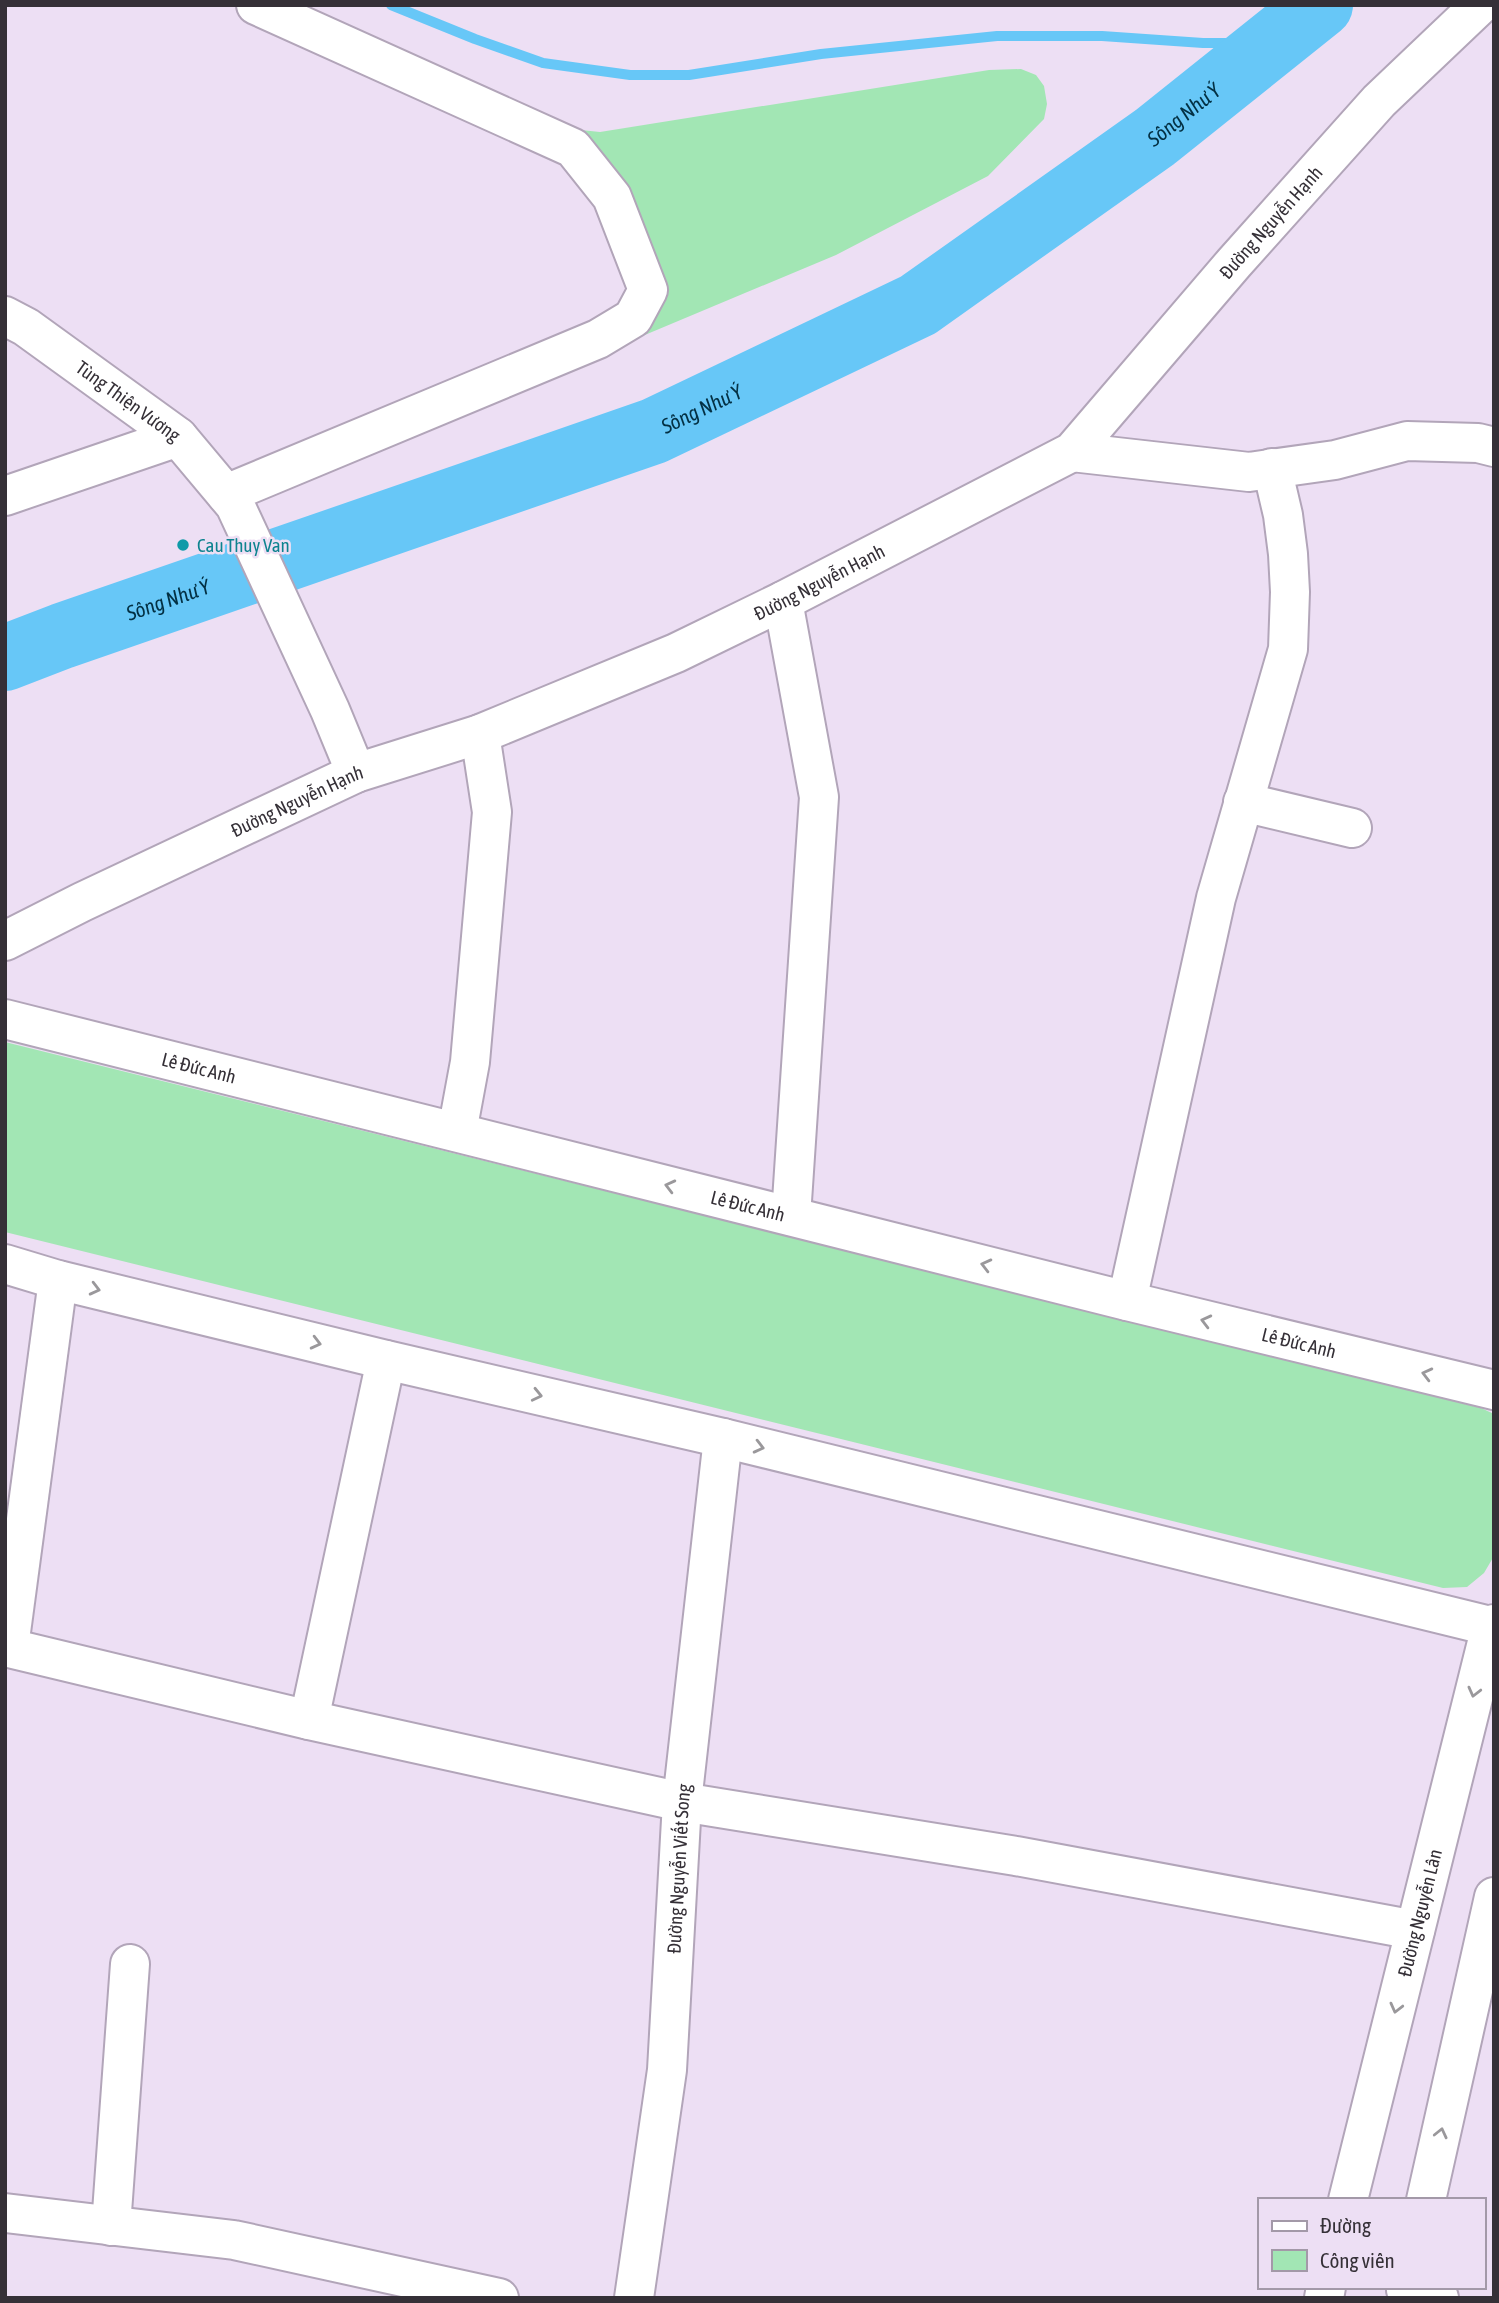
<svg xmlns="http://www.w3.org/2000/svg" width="1499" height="2303" viewBox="0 0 1499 2303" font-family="'Asap Condensed',sans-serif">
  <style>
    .green { fill: #a2e6b4 }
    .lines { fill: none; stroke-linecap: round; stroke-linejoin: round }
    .stream { stroke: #67c7f7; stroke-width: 10 }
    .river { stroke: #67c7f7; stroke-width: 66 }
    .minor-casing { stroke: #b2a5b9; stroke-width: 42 }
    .minor { stroke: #fff; stroke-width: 38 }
    .oneway { stroke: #9a989b }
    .culture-dot { fill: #0f9aa8; stroke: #eddff4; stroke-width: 2.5 }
    .labels { text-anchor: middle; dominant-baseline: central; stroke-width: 5; stroke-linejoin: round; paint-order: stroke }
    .street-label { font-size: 19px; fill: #353037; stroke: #eddff4 }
    .culture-label { font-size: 19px; fill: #0d838f; stroke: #eddff4; text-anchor: start }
    .water-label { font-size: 21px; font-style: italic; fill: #033043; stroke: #eddff4 }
  </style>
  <rect width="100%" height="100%" fill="#eddff4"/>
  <path class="green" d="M 1021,69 L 1036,75 L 1044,86 L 1047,104 L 1044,119 L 988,176 L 836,255 L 640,337 L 654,316 L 635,210 L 613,167 L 571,129 L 600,132 L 989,70 Z
    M 5,1042 L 1481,1408 L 1494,1414 L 1494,1556 L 1484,1573 L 1467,1587 L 1443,1588 L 5,1232 Z"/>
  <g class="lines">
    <path class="stream" d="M 391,5 L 475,39 L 543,63 L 630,75 L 689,75 L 821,54 L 997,36 L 1102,36 L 1203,43 L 1271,43"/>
    <path class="river" id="s1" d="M 5,658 L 62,636 L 654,431 L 918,305 L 1155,137 L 1320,5"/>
    <defs>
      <g id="minor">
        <path id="s2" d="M 5,316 L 26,327 L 178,437 L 235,505 L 330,710 L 356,773"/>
        <path d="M 1072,452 L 1249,472 L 1335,460 L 1407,441 L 1478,443 L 1494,447"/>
        <path d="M 226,494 L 598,339 L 633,318 L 648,290 L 612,197 L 573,148 L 256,5"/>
        <path d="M 5,496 L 178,437"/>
        <path d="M 783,601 L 819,797 L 791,1216"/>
        <path d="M 1243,802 L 1352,828"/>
        <path id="s3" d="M 5,941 L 82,902 L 356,773 L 480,734 L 676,653 L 783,601 L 1072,452 L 1234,263 L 1379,101 L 1480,5"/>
        <path id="s4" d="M 5,1019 L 1127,1301 L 1494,1390"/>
        <path d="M 457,1132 L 470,1062 L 492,812 L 480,734"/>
        <path d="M 5,1264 L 58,1280 L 386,1360 L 723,1438 L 1494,1627"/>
        <path d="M 1127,1301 L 1216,898 L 1288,649 L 1290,592 L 1288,554 L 1283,515 L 1272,468"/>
        <path d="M 5,1647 L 309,1720 L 682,1802 L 1016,1856 L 1415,1930"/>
        <path d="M 9,1647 L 58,1280"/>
        <path d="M 309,1720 L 386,1360"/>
        <path id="s5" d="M 1348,2200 L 1491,1626 L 1494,1624"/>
        <path d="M 1426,2200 L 1494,1897"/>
        <path d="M 5,2213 L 234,2240 L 499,2298"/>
        <path d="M 111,2226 L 130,1964"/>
        <path d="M 1406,2290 L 1439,2298"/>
        <path id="s6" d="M 634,2298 L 667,2070 L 682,1802 L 723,1438"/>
        <path d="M 1324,2298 L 1326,2287"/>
      </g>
    </defs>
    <use href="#minor" class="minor-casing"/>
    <use href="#minor" class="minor"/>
  </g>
  <defs><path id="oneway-chevron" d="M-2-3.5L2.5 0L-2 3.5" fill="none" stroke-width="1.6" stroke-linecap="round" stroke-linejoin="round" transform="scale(1.75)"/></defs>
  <g class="oneway">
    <use href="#oneway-chevron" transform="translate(670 1186) rotate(-166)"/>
    <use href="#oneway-chevron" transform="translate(986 1265) rotate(-166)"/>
    <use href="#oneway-chevron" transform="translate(95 1289) rotate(14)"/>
    <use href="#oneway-chevron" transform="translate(1206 1321) rotate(-166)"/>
    <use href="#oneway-chevron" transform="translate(316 1343) rotate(14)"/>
    <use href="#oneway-chevron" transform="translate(1427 1374) rotate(-166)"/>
    <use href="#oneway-chevron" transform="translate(537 1395) rotate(13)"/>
    <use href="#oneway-chevron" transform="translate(759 1447) rotate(14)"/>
    <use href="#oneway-chevron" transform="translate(1474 1692) rotate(104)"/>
    <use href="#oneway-chevron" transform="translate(1396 2008) rotate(104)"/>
    <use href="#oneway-chevron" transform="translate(1441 2133) rotate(-77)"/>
  </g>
  <circle class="culture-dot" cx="183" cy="545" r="7"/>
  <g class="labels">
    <g class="street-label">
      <text stroke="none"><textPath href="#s3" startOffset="1479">Đường Nguyễn Hạnh</textPath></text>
      <text stroke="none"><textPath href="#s2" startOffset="150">Tùng Thiện Vương</textPath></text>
      <text stroke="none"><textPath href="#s3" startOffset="891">Đường Nguyễn Hạnh</textPath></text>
      <text stroke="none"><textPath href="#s3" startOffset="324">Đường Nguyễn Hạnh</textPath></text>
      <text stroke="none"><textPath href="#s4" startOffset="200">Lê Đức Anh</textPath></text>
      <text stroke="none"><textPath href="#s4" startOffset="766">Lê Đức Anh</textPath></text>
      <text stroke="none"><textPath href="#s4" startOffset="1334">Lê Đức Anh</textPath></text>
      <text stroke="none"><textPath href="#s6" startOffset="432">Đường Nguyễn Viết Song</textPath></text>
      <text stroke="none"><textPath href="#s5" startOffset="296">Đường Nguyễn Lân</textPath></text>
    </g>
    <g class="culture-label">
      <text x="197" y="545">Cau Thuy Van</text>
    </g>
    <g class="water-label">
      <text stroke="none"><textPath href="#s1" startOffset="1307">Sông Như Ý</textPath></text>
      <text stroke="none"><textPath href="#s1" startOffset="740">Sông Như Ý</textPath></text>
      <text stroke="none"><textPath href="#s1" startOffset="173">Sông Như Ý</textPath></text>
    </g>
  </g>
  <rect width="1499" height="2303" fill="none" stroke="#353037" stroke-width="14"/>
  <rect x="1258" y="2198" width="228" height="91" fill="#eddff4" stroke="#a399a8" stroke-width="2"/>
  <rect x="1272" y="2221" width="35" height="10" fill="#ffffff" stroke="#a399a8" stroke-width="2"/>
  <text x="1320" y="2233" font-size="21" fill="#353037">Đường</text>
  <rect x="1272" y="2250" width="35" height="21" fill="#a2e6b4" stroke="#a399a8" stroke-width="2"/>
  <text x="1320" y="2268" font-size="21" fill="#353037">Công viên</text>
</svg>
